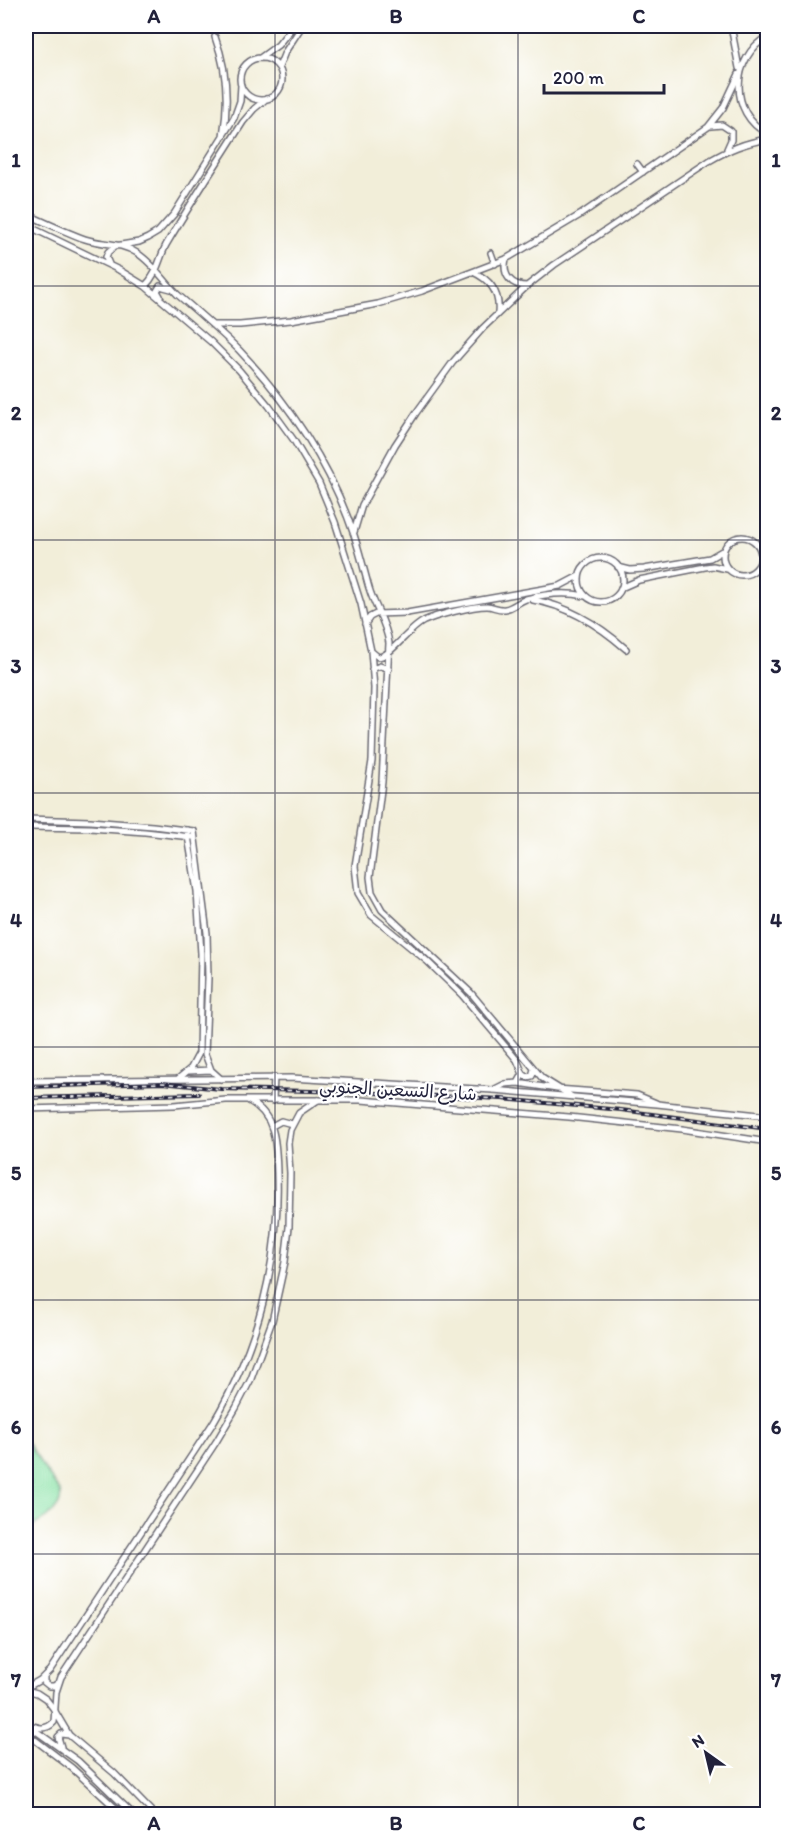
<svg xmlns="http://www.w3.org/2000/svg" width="793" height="1840" viewBox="0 0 793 1840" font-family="Itim,'Playpen Sans Arabic',sans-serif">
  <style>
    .grass { fill: #89e2a6; stroke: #568270; stroke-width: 1.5 }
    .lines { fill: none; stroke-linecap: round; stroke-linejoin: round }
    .secondary-casing { stroke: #6b6972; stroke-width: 8 }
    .primary-casing { stroke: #6b6972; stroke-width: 8 }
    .secondary { stroke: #fff; stroke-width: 5 }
    .primary { stroke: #fff; stroke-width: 5 }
    .rail-casing { stroke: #22223b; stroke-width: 4 }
    .rail { stroke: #fff; stroke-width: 1.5; stroke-dasharray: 4.5; stroke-linecap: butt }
    .grid { fill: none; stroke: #22223b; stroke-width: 1.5; stroke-opacity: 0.55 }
    .labels { text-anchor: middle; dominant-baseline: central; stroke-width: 4.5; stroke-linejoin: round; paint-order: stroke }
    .street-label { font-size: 18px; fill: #22223b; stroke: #fff }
    .neatline { fill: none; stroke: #22223b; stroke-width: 2 }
    .grid-label { font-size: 20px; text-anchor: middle; font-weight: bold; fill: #22223b }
  </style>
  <rect width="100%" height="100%" fill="#fff"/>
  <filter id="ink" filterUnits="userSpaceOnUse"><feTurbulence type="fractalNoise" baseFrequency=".0167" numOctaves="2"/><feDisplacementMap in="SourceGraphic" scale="12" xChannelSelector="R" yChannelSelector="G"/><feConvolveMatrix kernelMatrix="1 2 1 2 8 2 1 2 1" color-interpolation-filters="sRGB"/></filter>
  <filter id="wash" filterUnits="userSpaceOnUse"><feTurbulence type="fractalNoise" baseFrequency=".008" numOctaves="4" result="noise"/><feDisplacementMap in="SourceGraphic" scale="24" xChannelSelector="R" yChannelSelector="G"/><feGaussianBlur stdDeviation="1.35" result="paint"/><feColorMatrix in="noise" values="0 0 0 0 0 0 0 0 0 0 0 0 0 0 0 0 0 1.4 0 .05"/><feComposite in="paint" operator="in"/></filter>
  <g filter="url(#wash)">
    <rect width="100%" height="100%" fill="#f2eed9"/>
    <path class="grass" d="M 26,1441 L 60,1492 C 65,1511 39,1521 26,1531 Z"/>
  </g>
  <g filter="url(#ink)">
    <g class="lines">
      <defs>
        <path id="secondary" d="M 215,37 C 227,69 229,102 223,136
          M240 79a21 21 0 1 1 42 0a21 21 0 1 1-42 0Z
          M 260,58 L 278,45 L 293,26
          M 279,67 L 285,52 L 302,26
          M 711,126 L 722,125 L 731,131 L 731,140 L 727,149
          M 637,164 L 643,172
          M 26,214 C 45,222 65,232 85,239 C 103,245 120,242 137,253 C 153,263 164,281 178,295 C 199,313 220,331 239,350 C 289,403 331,466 354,535 C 360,553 364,570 369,588 C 375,608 386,622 389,643 L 382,782 L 370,877 L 372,892 L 382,910 L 471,993 L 542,1078 L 571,1096
          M 26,225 L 119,270 L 145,286 L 211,342 L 239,370 L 269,406 L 293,439 L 319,483 L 335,522 L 361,604 L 371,651 L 374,688 L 372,761 L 355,866 L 358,893 L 371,915 L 427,961 L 462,995 L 517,1060 L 523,1074 L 518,1083
          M 491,253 L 495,264
          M 506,259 C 502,275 511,286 527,286
          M 109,264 L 106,257 L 108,252 L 115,246 L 139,242 L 148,238 L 158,232 L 174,214 L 234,118 L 240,101 L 241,85
          M 473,272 C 491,280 500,293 498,313
          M 145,286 C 157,275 159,259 166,245 C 190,204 217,163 243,122 L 254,109 L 266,99
          M 160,296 L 157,291 L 160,286 L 171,289
          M 212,325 L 240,325 L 291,320 L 378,304 L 422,291 L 506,259 L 580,215 L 708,127 L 723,108 L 739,74
          M 354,532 L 362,505 L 395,445 L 416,413 L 453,362 L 483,328 L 527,286 L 554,265 L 709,161 C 730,149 744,143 768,139
          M723 556a19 19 0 1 1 38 0a19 19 0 1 1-38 0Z
          M579 580a22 22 0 1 1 44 0a22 22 0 1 1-44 0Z
          M 618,567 L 630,570 L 644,569 L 710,558 L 722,551
          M 621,588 L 639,580 L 705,567 L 713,566 L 727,569
          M 533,600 C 569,606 599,625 626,649
          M 365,624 L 370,617 L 376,614 L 407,613 L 560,586 L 579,576
          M 372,652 L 378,657 C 390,657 408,629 424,621 C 437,615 472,606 487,606 C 493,606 498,610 505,609 C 512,608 518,602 526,599 C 545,594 566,592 585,596
          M 372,669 L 380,666 L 389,669
          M 26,819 L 90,821 L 153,826 L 194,831 L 207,933 L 208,978 L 205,1054 L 211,1070 L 221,1079
          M 26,827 L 90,828 L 145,832 L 191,837
          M 189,1071 L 211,1070
          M 523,1074 L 527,1077 L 532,1076 L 534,1069
          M 179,1078 L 191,1068 L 199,1053 L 201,954 L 197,891 L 187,830
          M 493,1090 L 505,1084 L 518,1083 L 557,1089 L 637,1095 L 656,1103
          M 272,1126 L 281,1121 L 292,1124
          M 44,1677 L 44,1682 L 49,1686 L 54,1686 L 58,1683
          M 26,1688 L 40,1680 L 50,1670 L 213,1423 C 258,1347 280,1261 277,1173 C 276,1145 277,1116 249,1101
          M 27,1724 C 38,1728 46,1731 54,1722 L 56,1692 L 61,1677 L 216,1442 L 236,1408 L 251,1379 L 272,1321 L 285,1262 L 289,1227 L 290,1173 L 288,1143 L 290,1130 L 299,1113 L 318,1100
          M 26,1733 L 72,1768 L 122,1814"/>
        <path id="primary" d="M 731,26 L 739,68
          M 768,36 C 731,58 728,113 768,134
          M 26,1081 L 291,1078 L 493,1090 L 657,1104 L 768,1116
          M 273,1101 L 274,1077
          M 26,1109 L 174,1105 L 226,1100 L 361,1100 L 569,1117 L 682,1129 L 768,1142
          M 26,1690 L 37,1693 L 46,1699 L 53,1708 L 69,1735 L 114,1773 L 154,1814
          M 26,1724 L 78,1761 L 133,1814
          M 61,1747 L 58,1737 L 61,1734 L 69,1735"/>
      </defs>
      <use href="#secondary" class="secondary-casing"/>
      <use href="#primary" class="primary-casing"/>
      <use href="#secondary" class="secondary"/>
      <use href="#primary" class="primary"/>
      <defs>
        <path id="rail" d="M 26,1087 L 162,1083 L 221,1089 L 353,1092 L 502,1099 L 621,1110 L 768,1129
          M 26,1098 L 199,1094"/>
      </defs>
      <use href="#rail" class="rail-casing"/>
      <use href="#rail" class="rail"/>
    </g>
  </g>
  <path class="grid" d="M 275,26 L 275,1814M 518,26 L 518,1814M 26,286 L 768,286M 26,540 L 768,540M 26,793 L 768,793M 26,1047 L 768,1047M 26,1300 L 768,1300M 26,1554 L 768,1554"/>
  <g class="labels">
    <g class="street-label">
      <text transform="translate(398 1090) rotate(3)">شارع التسعين الجنوبي</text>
    </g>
  </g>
  <rect width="793" height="1840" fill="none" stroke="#fff" stroke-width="66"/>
  <g transform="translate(706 1753) rotate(326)" stroke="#ffffff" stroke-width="4.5" paint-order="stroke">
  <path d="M0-4.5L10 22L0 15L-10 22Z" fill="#22223b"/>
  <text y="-9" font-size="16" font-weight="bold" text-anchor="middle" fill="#22223b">N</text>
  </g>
  <path d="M544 84v9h120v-9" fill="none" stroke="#22223b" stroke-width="3"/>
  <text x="553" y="84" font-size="18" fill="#22223b" stroke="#ffffff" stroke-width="4.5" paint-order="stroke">200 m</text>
  <rect x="33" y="33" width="727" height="1774" class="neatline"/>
  <g class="grid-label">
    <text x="154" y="23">A</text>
    <text x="396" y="23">B</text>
    <text x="639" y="23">C</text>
    <text x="16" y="167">1</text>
    <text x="776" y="167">1</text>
    <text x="16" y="420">2</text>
    <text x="776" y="420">2</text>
    <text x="16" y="673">3</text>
    <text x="776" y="673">3</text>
    <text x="16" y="927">4</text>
    <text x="776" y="927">4</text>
    <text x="16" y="1180">5</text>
    <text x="776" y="1180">5</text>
    <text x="16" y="1434">6</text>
    <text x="776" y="1434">6</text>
    <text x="16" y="1687">7</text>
    <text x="776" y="1687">7</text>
    <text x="154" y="1830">A</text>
    <text x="396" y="1830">B</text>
    <text x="639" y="1830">C</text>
  </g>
</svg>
